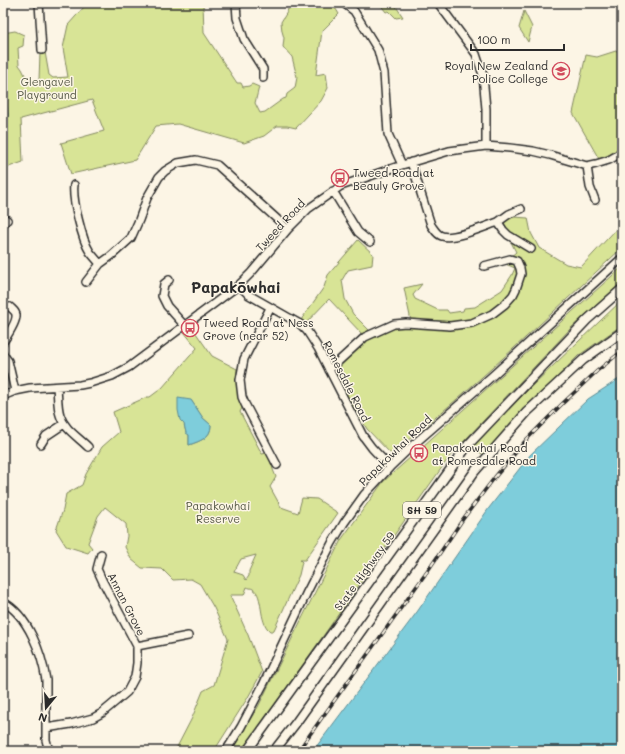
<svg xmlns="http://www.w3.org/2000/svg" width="625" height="754" viewBox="0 0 625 754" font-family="Mali,sans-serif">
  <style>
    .green { fill: #d8e496; stroke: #828860; fill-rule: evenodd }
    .water { fill: #7ecddb; stroke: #5d8c95 }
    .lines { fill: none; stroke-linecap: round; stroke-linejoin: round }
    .stream { stroke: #5d8c95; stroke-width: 2 }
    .minor-casing { stroke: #2b2b2b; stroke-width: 10 }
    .major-casing { stroke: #2b2b2b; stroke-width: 11 }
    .minor { stroke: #fcf5e5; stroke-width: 7 }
    .major { stroke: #fcf5e5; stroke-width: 8 }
    .rail-casing { stroke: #2b2b2b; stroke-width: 3.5 }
    .rail { stroke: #fcf5e5; stroke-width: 2; stroke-dasharray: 6; stroke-linecap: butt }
    .labels { text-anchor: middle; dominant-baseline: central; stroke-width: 3; stroke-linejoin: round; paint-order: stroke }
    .shield { fill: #fcf5e5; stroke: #6a6863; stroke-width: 1 }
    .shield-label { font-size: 10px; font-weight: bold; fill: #2b2b2b }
    .poi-label { font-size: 11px; fill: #2b2b2b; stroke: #fcf5e5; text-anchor: start }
    .park-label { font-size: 11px; fill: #565946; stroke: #fcf5e5 }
    .street-label { font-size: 11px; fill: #2b2b2b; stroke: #fcf5e5 }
    .district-label { font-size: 15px; font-weight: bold; fill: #2b2b2b; stroke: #fcf5e5 }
  </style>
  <rect width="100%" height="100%" fill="#fcf5e5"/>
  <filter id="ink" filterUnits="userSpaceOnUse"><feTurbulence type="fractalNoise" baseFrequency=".025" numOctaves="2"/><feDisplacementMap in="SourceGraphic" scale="8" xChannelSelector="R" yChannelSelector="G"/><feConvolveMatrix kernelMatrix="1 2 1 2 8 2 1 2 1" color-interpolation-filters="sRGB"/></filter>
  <g filter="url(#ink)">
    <path class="green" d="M 90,3 L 115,3 L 115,4 L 119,3 L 203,3 L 204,33 L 237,83 L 241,83 L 243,87 L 249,86 L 252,84 L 259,87 L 255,103 L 260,113 L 265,112 L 283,99 L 286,98 L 287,94 L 295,88 L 297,77 L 292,57 L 283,47 L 284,38 L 282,31 L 281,22 L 287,12 L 290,3 L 332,3 L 339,14 L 322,31 L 316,75 L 326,73 L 328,88 L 321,101 L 296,128 L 287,126 L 277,126 L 264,136 L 244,143 L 178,124 L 156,126 L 135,160 L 71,174 L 61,143 L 104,131 L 92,100 L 21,119 L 23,162 L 3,169 L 3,33 L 15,31 L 24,35 L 23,46 L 18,48 L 19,65 L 22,69 L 26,77 L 35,82 L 39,80 L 40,53 L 45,52 L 49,75 L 53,78 L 68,77 L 63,48 L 68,25 L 84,7 Z
      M 379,3 L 397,3 L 395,5 L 403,17 L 396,18 L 389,11 L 386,12 Z
      M 524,11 L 532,27 L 528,42 L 519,28 Z
      M 622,49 L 622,142 C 618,151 608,156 599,159 L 573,113 L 586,55 L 597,57 Z
      M 514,217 L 528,218 L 531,233 L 539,248 L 566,264 L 581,267 L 622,223 L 622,248 C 546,318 472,390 391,454 L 367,429 L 345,392 L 334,370 L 367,340 L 383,333 L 396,326 L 411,321 L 404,288 L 422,284 L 413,295 L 415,299 L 438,310 L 447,310 L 449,313 L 463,311 L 464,308 L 475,307 L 502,290 L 512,275 L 515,268 L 503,263 L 516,252 L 501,222 Z
      M 358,240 L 373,254 L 372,265 L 348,270 L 342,280 L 345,299 L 353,314 L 369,330 L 363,335 L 329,299 L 306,323 L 301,320 L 324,287 L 328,275 Z
      M 622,267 L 622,282 L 571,328 L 450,456 L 242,751 L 230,751 L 258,707 L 341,540 L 383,482 Z
      M 622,300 L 622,325 L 578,356 L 483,454 L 470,448 L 535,383 Z
      M 191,326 L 212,356 L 237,369 C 236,383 237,395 242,408 L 240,412 L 262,454 L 267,453 C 271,460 272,469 276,477 L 270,487 L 281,507 L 298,513 L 302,498 L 317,499 L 338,513 L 305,560 L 300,560 L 302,562 L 299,575 L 274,630 L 272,631 L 270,631 C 258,622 264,595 253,589 C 252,588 248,588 247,587 L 244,595 L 230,595 L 248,635 L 262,672 L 247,699 L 214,751 L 187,751 L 182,749 L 176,749 L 192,718 L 203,691 L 214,685 L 228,639 L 214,608 L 200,584 L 191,579 L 173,580 L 162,569 L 142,568 L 131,559 L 125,547 L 127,536 L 126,524 L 105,507 L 98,516 L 88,543 L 92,548 L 88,553 L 66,546 L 56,530 L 63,510 L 66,494 L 82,485 L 86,474 L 102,447 L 119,432 L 113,412 L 147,397 L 150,397 L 162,388 L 197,348 L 184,332 ZM 191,400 L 203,418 L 211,425 C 211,438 200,441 189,445 L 189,435 C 179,426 188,411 191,400 ZM 256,555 L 249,571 L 249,576 L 246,580 L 243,575 L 234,572 L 241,559 Z"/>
    <path class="water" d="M 622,377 L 622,751 L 313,751 L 417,612 L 489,508 L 530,455 L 588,399 Z
      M 178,398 L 191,400 L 203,418 L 211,425 C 211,438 200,441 189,445 L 189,435 L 186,433 L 184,424 L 180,420 L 178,410 Z"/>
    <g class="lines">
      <path class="stream" d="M 3,99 C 7,106 8,111 7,119"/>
      <defs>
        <path id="minor" d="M 39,3 L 42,50
          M 236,3 L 237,18 L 244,39 L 263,69 L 263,78
          M 438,3 L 476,54 L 483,75 L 486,109 L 486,146
          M 346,5 L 354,11 L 378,50 L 384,73 L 388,134 L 402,165
          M 411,162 L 431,225 C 434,229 437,235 442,236 C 454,240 486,226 498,222 L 503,230 L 508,235 L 531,249
          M 587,166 L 590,187 L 595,200
          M 74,185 C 72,199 82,240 90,252 C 93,256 97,260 100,264
          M 333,191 L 358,232 L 370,242
          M 498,222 L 509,214 L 521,209
          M 3,224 L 7,220
          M 169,280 L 164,284 L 162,296 L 167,306 L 185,326
          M 86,282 L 100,264 L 111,256 L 131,238 L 139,220 L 147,198 L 159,177 L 165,171 L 178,163 L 196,160 L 217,165 L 288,229
          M 239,285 L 249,295 L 300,324 L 307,331 L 318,348 L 363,436 L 372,448 L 390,467
          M 270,308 L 244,359 L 240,380 L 242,397 L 245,404 L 277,465
          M 3,342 C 7,336 17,322 16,315 C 16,312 13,310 10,307
          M 3,354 L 8,361 L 15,391
          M 329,370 L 365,337 L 394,324 L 406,323 L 450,326 L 472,323 L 492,314 L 505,304 L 513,295 L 516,289 L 521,274 L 520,268 L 517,261 L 510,259 L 484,266
          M 57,387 C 58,395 57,406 60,415 C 64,429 78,437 88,447
          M 3,396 L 15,391 L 30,388 L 80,385 L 90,383 L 112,376 L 129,367 L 239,285 L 251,273 L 288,229 L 308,209 L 341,186 L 402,165 L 449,151 L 486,146 L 510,148 L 533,151 L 550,155 L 587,166 L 596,164 L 609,160 L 616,156 L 622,151
          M 41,444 L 46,436 L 64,424
          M 3,602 C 28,615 42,654 46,680 L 46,740 L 49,751
          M 137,646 L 188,636
          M 46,728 L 71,724 L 93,718 L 102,713 L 127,692 L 135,677 L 137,663 L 137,646 L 103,582 L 97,569 L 101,554
          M 226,751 L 241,727 L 264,683 L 307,592 L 332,543 L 344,523 L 364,495 L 390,467 L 413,445 L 491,377 L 622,258"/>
        <path id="major" d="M 247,751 L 468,445 L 587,320 L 622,289
          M 274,751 L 295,724 L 475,471 L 527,412 L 583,360 L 622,332"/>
      </defs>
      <use href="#minor" class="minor-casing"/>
      <use href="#major" class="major-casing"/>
      <use href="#minor" class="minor"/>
      <use href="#major" class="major"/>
      <defs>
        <path id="rail" d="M 298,751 L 429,569 L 463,519 L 495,477 L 527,439 L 562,404 L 597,371 L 622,351"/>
      </defs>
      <use href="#rail" class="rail-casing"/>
      <use href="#rail" class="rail"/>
    </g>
  </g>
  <defs>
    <symbol id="university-ring" viewBox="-11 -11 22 22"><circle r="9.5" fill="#fcf5e5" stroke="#d1495b" stroke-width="1.5"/><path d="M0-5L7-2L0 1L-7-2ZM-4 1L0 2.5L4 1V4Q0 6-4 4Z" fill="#d1495b"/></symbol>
    <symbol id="bus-ring" viewBox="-11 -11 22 22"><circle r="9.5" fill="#fcf5e5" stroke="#d1495b" stroke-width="1.5"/><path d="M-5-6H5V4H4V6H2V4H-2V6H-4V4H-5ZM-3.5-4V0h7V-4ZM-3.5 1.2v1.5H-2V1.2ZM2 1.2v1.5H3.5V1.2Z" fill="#d1495b"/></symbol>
  </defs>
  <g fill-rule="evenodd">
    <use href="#university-ring" x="551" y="61" width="20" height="20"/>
    <use href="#bus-ring" x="330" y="168" width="20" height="20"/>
    <use href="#bus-ring" x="180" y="318" width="20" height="20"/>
    <use href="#bus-ring" x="409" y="443" width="20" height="20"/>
  </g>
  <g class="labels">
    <rect class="shield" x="403" y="502" width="38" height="16" rx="3"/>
    <g class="shield-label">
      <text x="422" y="510">SH 59</text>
    </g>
    <g class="poi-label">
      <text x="548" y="65" text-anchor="end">Royal New Zealand<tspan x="548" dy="13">Police College</tspan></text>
      <text x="353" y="172">Tweed Road at<tspan x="353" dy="13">Beauly Grove</tspan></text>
      <text x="203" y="322">Tweed Road at Ness<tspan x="203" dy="13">Grove (near 52)</tspan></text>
      <text x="432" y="447">Papakowhai Road<tspan x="432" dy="13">at Romesdale Road</tspan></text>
    </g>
    <g class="park-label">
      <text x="47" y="81">Glengavel<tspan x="47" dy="13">Playground</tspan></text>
      <text x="218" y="505">Papakowhai<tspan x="218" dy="13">Reserve</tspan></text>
    </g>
    <g class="street-label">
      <text transform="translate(280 225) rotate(-47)">Tweed Road</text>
      <text transform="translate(347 381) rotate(63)">Romesdale Road</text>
      <text transform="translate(395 450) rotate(-44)">Papakowhai Road</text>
      <text transform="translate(364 571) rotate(-54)">State Highway 59</text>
      <text transform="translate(127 604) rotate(63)">Annan Grove</text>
    </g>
    <g class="district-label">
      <text x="236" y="287">Papakōwhai</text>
    </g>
  </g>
  <rect width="625" height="754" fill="none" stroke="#fcf5e5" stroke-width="16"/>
  <rect x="8" y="8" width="609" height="738" fill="none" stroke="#2b2b2b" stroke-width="1.5" filter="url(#ink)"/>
  <g transform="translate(46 708) rotate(198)" stroke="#fcf5e5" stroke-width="3" paint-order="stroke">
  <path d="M0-3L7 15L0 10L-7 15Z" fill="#2b2b2b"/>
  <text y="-6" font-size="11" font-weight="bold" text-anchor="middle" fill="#2b2b2b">N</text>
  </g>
  <path d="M471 44v6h93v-6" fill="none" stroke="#2b2b2b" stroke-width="2"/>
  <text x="477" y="44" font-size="12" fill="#2b2b2b" stroke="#fcf5e5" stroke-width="3" paint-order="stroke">100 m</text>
</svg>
